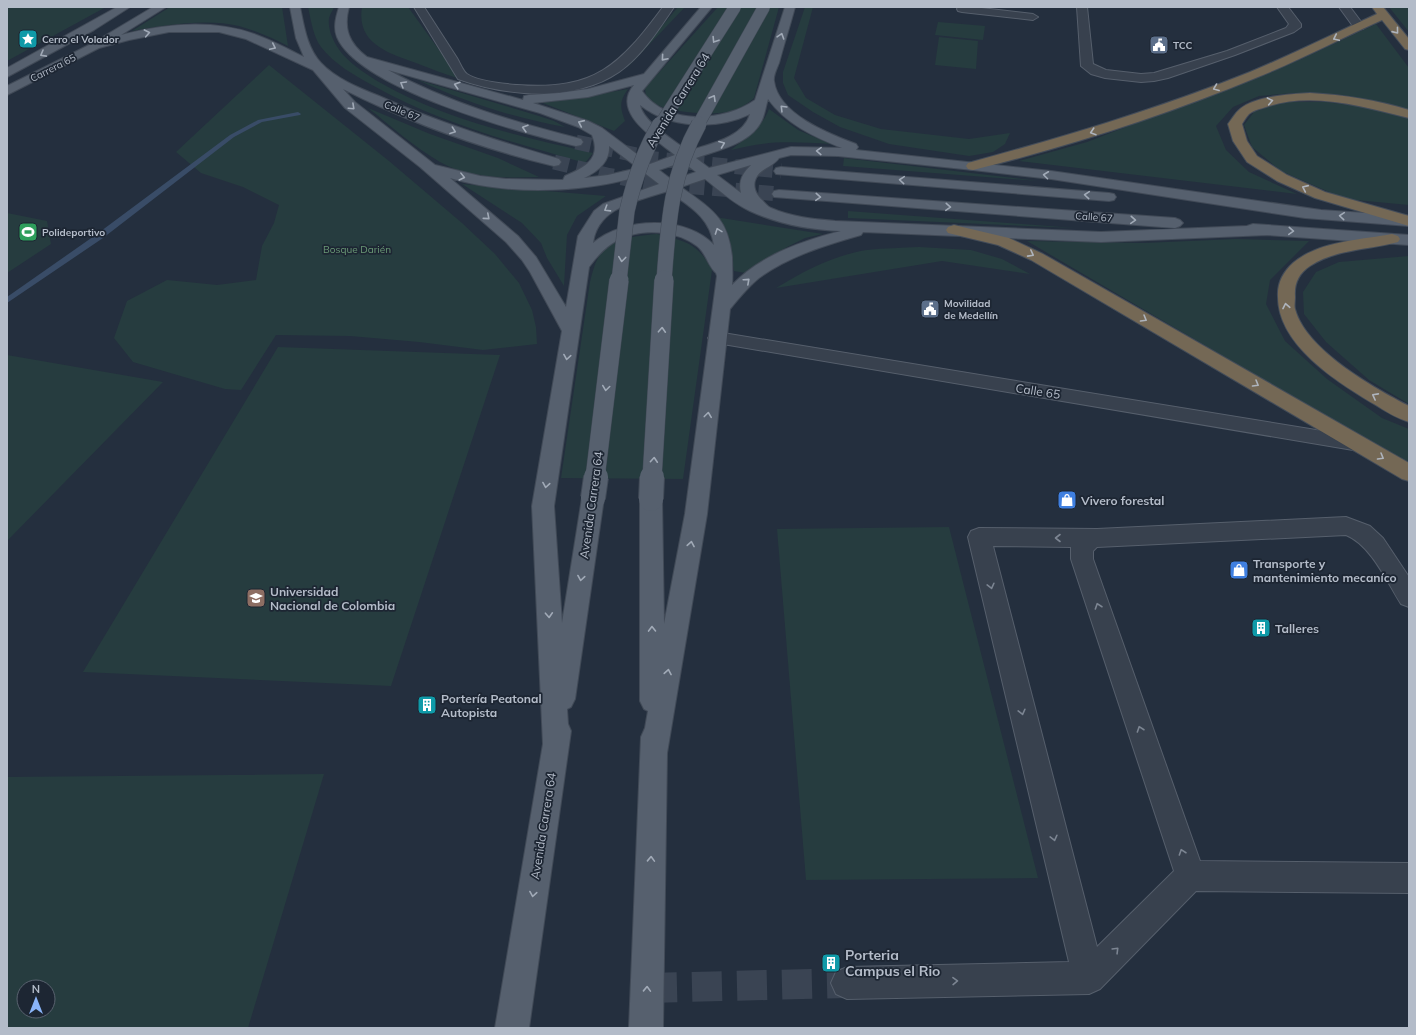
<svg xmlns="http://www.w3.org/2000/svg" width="1416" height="1035" viewBox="0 0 1416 1035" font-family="Mulish,sans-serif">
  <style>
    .green { fill: #263c3f; fill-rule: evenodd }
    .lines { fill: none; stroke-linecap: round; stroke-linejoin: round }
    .stream { fill: #394c67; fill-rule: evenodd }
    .minor-tunnel { stroke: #3a4453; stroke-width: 30; stroke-dasharray: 30 15; stroke-linecap: butt }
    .major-tunnel { stroke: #3a4453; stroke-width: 15; stroke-dasharray: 15 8; stroke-linecap: butt }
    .minor-casing { stroke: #565f6c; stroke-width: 2 }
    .major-casing { stroke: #414a57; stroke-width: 2 }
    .highway-casing { stroke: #434c59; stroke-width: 2 }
    .minor { fill: #38414e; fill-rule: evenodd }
    .major { fill: #56606e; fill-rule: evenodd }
    .highway { fill: #746855; fill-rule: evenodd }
    .major-bridge-far3-casing { stroke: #414a57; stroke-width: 13; stroke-linecap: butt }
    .major-bridge-far2-casing { stroke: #414a57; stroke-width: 16; stroke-linecap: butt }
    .major-bridge-far1-casing { stroke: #414a57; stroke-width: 20; stroke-linecap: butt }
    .major-bridge-casing { stroke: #414a57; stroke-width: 26; stroke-linecap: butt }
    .major-bridge-far3 { stroke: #56606e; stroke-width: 12 }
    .major-bridge-far2 { stroke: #56606e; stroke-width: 15 }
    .major-bridge-far1 { stroke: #56606e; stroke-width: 19 }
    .major-bridge { stroke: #56606e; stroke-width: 24 }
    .oneway { stroke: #aeb4bd }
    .oneway2 { stroke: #a1aab7 }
    .oneway3 { stroke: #7c8592 }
    .labels { text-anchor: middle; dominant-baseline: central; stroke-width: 3.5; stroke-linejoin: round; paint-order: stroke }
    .far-poi-label { font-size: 10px; font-weight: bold; fill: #b4bcc9; stroke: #1d2633; text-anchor: start }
    .far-street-label { font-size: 10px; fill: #b4bcc9; stroke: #1d2633 }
    .far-park-label { font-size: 10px; fill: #6b9a76; stroke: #1d2633 }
    .street-label { font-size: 12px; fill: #b4bcc9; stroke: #1d2633 }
    .poi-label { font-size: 12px; font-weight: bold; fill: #b4bcc9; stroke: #1d2633; text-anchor: start }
    .near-poi-label { font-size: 14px; font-weight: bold; fill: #b4bcc9; stroke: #1d2633; text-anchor: start }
  </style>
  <rect width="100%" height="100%" fill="#242f3e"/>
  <path class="green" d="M 7,7 L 106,7 L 7,61 Z
    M 170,7 L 282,7 L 288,46 C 272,38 257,31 239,26 C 207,18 164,25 132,31 Z
    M 308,7 L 334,7 C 333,10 330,14 329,18 C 328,25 330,33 333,39 C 341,58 361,71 379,82 C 445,120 519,136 593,153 L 585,163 C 512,142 439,123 372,85 C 354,75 334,64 321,47 C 313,36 311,20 308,7 Z
    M 362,7 L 408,7 L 460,79 C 445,74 431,69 416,63 C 389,53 356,44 362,7 Z
    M 678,7 L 685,7 L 626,69 Z
    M 718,7 L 779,7 L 754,98 C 747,104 741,108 732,111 C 714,116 673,113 655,104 C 652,102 649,99 646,97 L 645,88 Z
    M 805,7 L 813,7 L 794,78 L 806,98 L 835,115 L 881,129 L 969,139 L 1010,133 L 1005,144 L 993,152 L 969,156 L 889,144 L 840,127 L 813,112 L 788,95 L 783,83 L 783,72 Z
    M 1389,7 L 1409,8 L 1409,32 Z
    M 938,22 L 985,26 L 983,40 L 935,35 Z
    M 1376,24 L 1409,68 L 1409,110 L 1393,105 L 1342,95 L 1294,93 L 1259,96 L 1233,107 L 1216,126 L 1226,150 L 1249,172 L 1297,194 L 1019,161 L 1087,142 L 1299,60 Z
    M 939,37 L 978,41 L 976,69 L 935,65 Z
    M 269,65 L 389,161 L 462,223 L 495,254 L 519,283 L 532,310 L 536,327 L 537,344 L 483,350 L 419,342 L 350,336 L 276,335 L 241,390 L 225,389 L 133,362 L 114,338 L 127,301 L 167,280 L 217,285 L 256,280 L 262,246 L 274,223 L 279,205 L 243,187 L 201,173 L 176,152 Z
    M 418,80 L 539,116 L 554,121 L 565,127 C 514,118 465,102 418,80 Z
    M 628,89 C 619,102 620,107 625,121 L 614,131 L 538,101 L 572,99 Z
    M 1282,102 L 1326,102 L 1364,107 L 1409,119 L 1409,205 L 1345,199 L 1281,171 L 1252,147 L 1244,125 L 1254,112 Z
    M 368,108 L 430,134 L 498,158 L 539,177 C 507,178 469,179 440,162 C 414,147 391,126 368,108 Z
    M 769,109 L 798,130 L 831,144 C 793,142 768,140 731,150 C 746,138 762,128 769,109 Z
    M 844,158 L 1039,181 L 843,166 Z
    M 462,184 L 606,196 L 577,216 L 567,235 L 564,286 L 547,258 L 541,243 L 522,223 Z
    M 848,211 L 1075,228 L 848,218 Z
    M 7,213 L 47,221 L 51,244 L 7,273 Z
    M 715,217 L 823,234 L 805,238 L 787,247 L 746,273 L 734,271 C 730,250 731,234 715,217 Z
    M 657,234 C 685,241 698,243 712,270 L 683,479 L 561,478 L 590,282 C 592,274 594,265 598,258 C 609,238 636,236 657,234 Z
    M 1236,239 L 1309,241 L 1270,280 L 1266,304 L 1285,341 L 1327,379 L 1382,418 L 1409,429 L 1409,465 L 1027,241 L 1144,243 Z
    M 919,247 L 971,250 L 1002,259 L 1030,274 L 942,261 L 776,288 C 804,271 834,255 867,250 C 884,248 902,248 919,247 Z
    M 1409,256 L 1409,404 L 1369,380 L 1326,342 L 1304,314 L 1303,292 L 1316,272 L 1339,262 Z
    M 278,347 L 500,355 L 391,686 L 83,672 Z
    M 7,355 L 163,382 L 7,541 Z
    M 949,527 L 1038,878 L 806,880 L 777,529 Z
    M 324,774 L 248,1028 L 7,1028 L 7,777 ZM 24,987 L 48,987 L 48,1011 L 24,1011 Z"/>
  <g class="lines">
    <path class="stream" d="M 298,112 L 301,114 L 300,115 L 262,122 L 234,137 L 103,238 L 7,303 L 7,297 L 97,234 L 230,135 L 258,120 Z"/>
    <path class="minor-tunnel" d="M 647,988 L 847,983"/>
    <path class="major-tunnel" d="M 576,142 L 655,159 L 781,171
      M 554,162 L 607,175 L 649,183 L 779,194"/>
    <defs>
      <path id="minor" d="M 414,7 L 424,7 C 435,24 446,41 457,58 C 460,63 463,71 467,74 C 477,81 505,84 517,85 C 595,91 620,65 663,7 L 674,7 C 659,29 642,56 619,72 C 574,103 506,96 458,79 Z
        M 958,7 L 973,7 L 1033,14 L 1038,17 L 1033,20 L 962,12 L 958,11 L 957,9 Z
        M 1077,7 L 1087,7 L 1093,64 L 1106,70 L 1141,74 L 1154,73 L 1227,51 L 1286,28 L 1289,24 L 1277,7 L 1288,7 L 1301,24 L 1301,27 L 1294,32 L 1235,55 L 1168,78 L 1154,81 L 1141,82 L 1105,78 L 1091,74 L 1081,66 Z
        M 1339,7 L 1350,7 L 1365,27 L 1363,29 L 1355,29 Z
        M 717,332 L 1359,437 L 1366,439 L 1369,444 L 1366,449 L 1359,451 L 711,342 L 708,338 L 711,334 Z
        M 1346,517 L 1370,526 L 1383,538 L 1409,577 L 1409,607 L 1401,604 C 1387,582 1371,545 1346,535 L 1097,547 L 1093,551 L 1093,559 L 1200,861 L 1409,863 L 1409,893 L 1196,891 L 1100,989 L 1089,994 L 847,999 L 836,994 L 831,983 L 836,972 L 847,967 L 1069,962 L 968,537 L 971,531 L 979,528 L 1097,529 ZM 993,546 L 1071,547 L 1071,559 L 1174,871 L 1097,947 Z"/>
      <path id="major" d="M 117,7 L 130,7 L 94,30 L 7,77 L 7,68 Z
        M 153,7 L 166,7 L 121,35 C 163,24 212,19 254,34 C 271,40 288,49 304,57 L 296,38 L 290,7 L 300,7 C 304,26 307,48 321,63 C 336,79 359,88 379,96 C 437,122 498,141 559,159 L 561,162 L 559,165 L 554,166 C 483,149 408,122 343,89 L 355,102 L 435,165 L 480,176 L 506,179 L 563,180 L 565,176 C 584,168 602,159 592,135 L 578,127 L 540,113 L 388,70 C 449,103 514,122 581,139 L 583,142 L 581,145 L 576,146 C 522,133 359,89 337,37 C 333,27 336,17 339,7 L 349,7 C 343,29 349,43 367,57 L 523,100 L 524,96 L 529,95 L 559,93 L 588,89 L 644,74 L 701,7 L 712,7 L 642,91 C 666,126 724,122 755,100 L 785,7 L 795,7 C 790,26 784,44 779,63 C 777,68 773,76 774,81 C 778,114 829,134 856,144 L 858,147 L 856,150 L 1051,171 L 1321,210 L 1409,216 L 1409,226 L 1305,218 L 1051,179 L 973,170 L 838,156 L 791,155 L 779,158 C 773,167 761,168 756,178 C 752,186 756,195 762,200 C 765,203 768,207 771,208 C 791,217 814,219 835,221 L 1101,232 L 1247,226 L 1253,224 L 1409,235 L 1409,245 L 1267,235 L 1101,242 L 863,232 L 861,235 C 826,245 789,256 759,278 C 748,287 739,298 730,309 L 707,514 L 667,753 L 663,1028 L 629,1028 L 641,737 L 645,728 L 648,711 L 644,709 L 640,701 L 640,499 L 643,493 L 651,491 L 659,493 L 662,499 L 664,624 L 685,514 L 717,276 L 716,273 C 708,266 706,253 697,246 C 676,230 641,228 618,240 C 606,246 597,256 589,267 L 554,506 L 562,623 L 582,498 L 585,492 L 593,490 L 601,492 L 604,498 L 575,699 L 571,707 L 567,709 L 568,724 L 571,731 L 529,1028 L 495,1028 L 543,744 L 532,506 L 562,331 L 530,272 L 522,260 L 506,242 L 420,167 L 345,108 L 313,70 L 246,39 L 219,32 L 169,32 L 129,40 L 99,48 L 7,95 L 7,86 L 91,44 ZM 634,85 C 610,113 657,140 675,155 L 650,164 L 602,128 L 588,121 L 533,103 L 588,97 ZM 768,99 C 786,124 814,137 842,148 L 791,147 L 709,168 L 696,158 C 718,150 751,144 762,120 C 765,113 766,105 768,99 ZM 640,105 C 670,129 717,130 750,114 C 743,138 709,144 688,151 C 675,141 643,122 640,105 ZM 609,146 L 638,168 L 608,175 L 584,178 C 597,172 610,162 609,146 ZM 683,162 L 696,172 L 672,180 L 659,170 ZM 751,165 C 743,173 738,181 741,193 L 717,175 ZM 646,174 L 659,184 L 603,204 L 594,211 L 578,236 L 566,307 L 536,257 L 518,236 L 450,178 C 509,196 588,193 646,174 ZM 705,179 C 719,190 734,204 750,211 C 778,224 811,230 841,231 C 802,241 761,255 732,285 C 733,275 732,266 732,257 C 728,217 711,209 681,187 ZM 668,191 C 690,207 709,216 714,245 C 686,215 623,217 593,243 C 598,206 639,201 668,191 Z
        M 781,167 L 1109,193 L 1114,194 L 1116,197 L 1114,200 L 1109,201 L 776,174 L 774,171 L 776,168 Z
        M 779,190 L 1175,218 L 1180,220 L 1183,223 L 1180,226 L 1175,228 L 774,197 L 772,194 L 774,191 Z"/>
      <path id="highway" d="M 1372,7 L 1383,7 L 1409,39 L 1409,50 L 1405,49 L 1382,20 C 1340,39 1300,60 1258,77 C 1166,115 1070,146 973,170 L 968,169 L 966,166 L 968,163 C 1063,137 1158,109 1250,72 C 1293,54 1335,33 1377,14 Z
        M 1310,93 C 1344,95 1377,100 1409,110 L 1409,118 C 1364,107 1312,91 1266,107 C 1260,109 1254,110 1249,114 C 1246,117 1244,121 1242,124 L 1247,141 L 1257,156 L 1287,175 L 1325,192 L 1409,216 L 1409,226 L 1315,198 L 1277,181 L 1247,162 L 1233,141 L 1228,124 C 1232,119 1235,113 1240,109 C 1255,96 1291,94 1310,93 Z
        M 954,225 L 1009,238 L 1043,254 L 1409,463 L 1409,481 L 1402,479 L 1031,260 L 998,245 L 948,233 L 946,230 L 948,227 Z
        M 1392,234 L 1398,236 L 1400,239 L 1398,242 C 1368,250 1336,249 1310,266 C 1298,274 1294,284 1295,297 C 1295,301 1294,306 1295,309 C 1306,350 1374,388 1409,406 L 1409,422 C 1396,418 1385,411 1374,404 C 1337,382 1278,345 1278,297 C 1277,284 1283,272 1293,263 C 1319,241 1360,240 1392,234 Z"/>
    </defs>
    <use href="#minor" class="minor-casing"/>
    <use href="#major" class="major-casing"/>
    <use href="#highway" class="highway-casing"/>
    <use href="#minor" class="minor"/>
    <use href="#major" class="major"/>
    <use href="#highway" class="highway"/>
    <defs>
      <path id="major-bridge-far3" d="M 660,125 L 735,7
        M 698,125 L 764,7"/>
      <path id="major-bridge-far2" d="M 619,281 L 627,211 C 634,181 644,150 660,124
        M 664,281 C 668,225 671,174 699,124"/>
      <path id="major-bridge-far1" d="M 595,478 L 619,280
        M 652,478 L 664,280"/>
      <path id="major-bridge" d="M 593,498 L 596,477
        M 651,499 L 652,477"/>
    </defs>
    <use href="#major-bridge-far3" class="major-bridge-far3-casing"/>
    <use href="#major-bridge-far2" class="major-bridge-far2-casing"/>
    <use href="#major-bridge-far1" class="major-bridge-far1-casing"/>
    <use href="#major-bridge" class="major-bridge-casing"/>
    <use href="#major-bridge-far3" class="major-bridge-far3"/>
    <use href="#major-bridge-far2" class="major-bridge-far2"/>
    <use href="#major-bridge-far1" class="major-bridge-far1"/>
    <use href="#major-bridge" class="major-bridge"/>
  </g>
  <defs><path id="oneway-chevron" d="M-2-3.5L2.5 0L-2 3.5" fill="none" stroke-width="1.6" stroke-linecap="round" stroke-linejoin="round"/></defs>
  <g class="oneway">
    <use href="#oneway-chevron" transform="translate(1396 31) rotate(51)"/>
    <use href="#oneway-chevron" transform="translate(1336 38) rotate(155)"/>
    <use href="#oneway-chevron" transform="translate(1216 88) rotate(159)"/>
    <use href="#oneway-chevron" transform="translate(1270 101) rotate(-11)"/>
    <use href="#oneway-chevron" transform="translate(1093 132) rotate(162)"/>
    <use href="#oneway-chevron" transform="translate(1305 188) rotate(-156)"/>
    <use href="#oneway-chevron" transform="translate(1031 254) rotate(28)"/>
    <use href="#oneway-chevron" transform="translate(1286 306) rotate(-101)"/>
    <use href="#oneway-chevron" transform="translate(1144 319) rotate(30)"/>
    <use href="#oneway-chevron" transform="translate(1256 384) rotate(30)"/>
    <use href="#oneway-chevron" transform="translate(1375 396) rotate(-152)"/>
    <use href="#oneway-chevron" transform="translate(1381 457) rotate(30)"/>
  </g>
  <g class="oneway2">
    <use href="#oneway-chevron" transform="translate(147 33) rotate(-11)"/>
    <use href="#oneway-chevron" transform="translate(781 36) rotate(-72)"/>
    <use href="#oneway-chevron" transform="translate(715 40) rotate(122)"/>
    <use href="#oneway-chevron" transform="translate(273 47) rotate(25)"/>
    <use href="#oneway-chevron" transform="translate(43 54) rotate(151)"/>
    <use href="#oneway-chevron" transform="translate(664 58) rotate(131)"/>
    <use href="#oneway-chevron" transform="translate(403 84) rotate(-150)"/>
    <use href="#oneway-chevron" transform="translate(457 85) rotate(-163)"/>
    <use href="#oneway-chevron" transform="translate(713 98) rotate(-60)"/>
    <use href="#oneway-chevron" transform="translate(352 107) rotate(43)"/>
    <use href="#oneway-chevron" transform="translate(783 108) rotate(-135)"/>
    <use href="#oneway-chevron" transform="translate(581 123) rotate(-156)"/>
    <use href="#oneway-chevron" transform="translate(525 128) rotate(-164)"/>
    <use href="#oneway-chevron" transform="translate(453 131) rotate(20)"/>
    <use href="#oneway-chevron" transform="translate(722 144) rotate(-21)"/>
    <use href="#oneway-chevron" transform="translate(819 151) rotate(-178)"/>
    <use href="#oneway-chevron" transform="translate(1046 175) rotate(-173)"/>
    <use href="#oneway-chevron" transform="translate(462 177) rotate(14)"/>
    <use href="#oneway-chevron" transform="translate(902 180) rotate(-175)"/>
    <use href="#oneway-chevron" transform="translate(1087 195) rotate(-175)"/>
    <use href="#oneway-chevron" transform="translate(818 197) rotate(4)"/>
    <use href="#oneway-chevron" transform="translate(948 207) rotate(4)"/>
    <use href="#oneway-chevron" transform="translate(607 209) rotate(148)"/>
    <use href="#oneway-chevron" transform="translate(1342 216) rotate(-175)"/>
    <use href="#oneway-chevron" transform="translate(487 217) rotate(41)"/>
    <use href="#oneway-chevron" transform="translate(1133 220) rotate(4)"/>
    <use href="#oneway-chevron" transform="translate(718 231) rotate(-110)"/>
    <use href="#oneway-chevron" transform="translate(1291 231) rotate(4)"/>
    <use href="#oneway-chevron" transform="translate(622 259) rotate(97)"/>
    <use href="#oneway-chevron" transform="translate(747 281) rotate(-42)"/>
    <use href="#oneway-chevron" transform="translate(662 330) rotate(-87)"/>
    <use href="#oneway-chevron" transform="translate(567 357) rotate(99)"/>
    <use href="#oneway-chevron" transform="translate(606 388) rotate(98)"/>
    <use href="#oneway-chevron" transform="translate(708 415) rotate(-83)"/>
    <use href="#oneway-chevron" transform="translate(654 460) rotate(-86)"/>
    <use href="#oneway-chevron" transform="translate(546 485) rotate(99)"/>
    <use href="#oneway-chevron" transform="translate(691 544) rotate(-80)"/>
    <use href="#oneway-chevron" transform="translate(581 578) rotate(99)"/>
    <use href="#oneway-chevron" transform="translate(549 615) rotate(87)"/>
    <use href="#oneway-chevron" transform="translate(652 629) rotate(-91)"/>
    <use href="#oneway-chevron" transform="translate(668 672) rotate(-80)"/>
    <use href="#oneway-chevron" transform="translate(651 859) rotate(-88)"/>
    <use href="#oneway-chevron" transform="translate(533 894) rotate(99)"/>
    <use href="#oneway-chevron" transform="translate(647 989) rotate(-88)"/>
  </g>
  <g class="oneway3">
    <use href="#oneway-chevron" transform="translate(1058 538) rotate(-180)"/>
    <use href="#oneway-chevron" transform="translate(991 586) rotate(76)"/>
    <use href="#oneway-chevron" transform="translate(1098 606) rotate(-109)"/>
    <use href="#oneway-chevron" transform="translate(1022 712) rotate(76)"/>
    <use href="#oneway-chevron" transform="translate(1140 729) rotate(-109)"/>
    <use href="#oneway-chevron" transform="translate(1054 838) rotate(76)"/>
    <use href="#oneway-chevron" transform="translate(1182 852) rotate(-109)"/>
    <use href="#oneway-chevron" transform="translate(1116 950) rotate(-45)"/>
    <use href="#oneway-chevron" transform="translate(955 981) rotate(-1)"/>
  </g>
  <defs>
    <symbol id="sight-square" viewBox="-11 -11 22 22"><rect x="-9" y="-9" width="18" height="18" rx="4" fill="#0f9aa8" stroke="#1d2633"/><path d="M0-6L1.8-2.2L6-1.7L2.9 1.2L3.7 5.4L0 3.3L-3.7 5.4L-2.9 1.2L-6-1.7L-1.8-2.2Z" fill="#fff"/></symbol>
    <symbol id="civic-square" viewBox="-11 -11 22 22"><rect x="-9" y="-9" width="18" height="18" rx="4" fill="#5c6f8a" stroke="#1d2633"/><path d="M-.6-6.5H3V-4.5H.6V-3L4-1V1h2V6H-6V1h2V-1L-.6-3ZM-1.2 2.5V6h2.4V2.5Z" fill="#fff"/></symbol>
    <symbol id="stadium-square" viewBox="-11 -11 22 22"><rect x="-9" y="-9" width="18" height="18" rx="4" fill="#2e9e5b" stroke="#1d2633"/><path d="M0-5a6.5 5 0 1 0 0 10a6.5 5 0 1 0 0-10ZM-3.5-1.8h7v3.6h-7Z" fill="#fff"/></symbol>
    <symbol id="shop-square" viewBox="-11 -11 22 22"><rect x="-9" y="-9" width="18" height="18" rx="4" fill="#3f7fe0" stroke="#1d2633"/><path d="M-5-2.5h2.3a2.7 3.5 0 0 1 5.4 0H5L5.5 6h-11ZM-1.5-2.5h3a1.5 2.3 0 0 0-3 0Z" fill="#fff"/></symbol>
    <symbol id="university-square" viewBox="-11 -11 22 22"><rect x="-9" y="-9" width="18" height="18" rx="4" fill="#8d6e63" stroke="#1d2633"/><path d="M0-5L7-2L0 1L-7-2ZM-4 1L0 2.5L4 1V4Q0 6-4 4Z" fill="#fff"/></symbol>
    <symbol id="building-square" viewBox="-11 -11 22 22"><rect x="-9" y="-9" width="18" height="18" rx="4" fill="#0f9aa8" stroke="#1d2633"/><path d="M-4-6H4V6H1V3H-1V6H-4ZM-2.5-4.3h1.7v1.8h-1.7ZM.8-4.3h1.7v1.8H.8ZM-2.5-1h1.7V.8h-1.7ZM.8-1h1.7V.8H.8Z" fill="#fff"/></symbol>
  </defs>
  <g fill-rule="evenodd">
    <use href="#sight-square" x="17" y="28" width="22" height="22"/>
    <use href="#civic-square" x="1148" y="34" width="22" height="22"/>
    <use href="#stadium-square" x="17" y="221" width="22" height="22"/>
    <use href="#civic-square" x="919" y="298" width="22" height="22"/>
    <use href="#shop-square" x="1056" y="489" width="22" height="22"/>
    <use href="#shop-square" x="1228" y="559" width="22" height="22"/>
    <use href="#university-square" x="245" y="587" width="22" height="22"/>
    <use href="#building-square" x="1250" y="617" width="22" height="22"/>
    <use href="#building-square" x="416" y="694" width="22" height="22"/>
    <use href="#building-square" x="820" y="952" width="22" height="22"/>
  </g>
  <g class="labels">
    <g class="far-poi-label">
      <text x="42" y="39">Cerro el Volador</text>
      <text x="1173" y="45">TCC</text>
      <text x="42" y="232">Polideportivo</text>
      <text x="944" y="303">Movilidad<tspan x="944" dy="12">de Medellín</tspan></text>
    </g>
    <g class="far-street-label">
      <text transform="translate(53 68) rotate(-27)">Carrera 65</text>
      <text transform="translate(402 111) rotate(23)">Calle 67</text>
      <text transform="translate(1094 217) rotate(4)">Calle 67</text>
    </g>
    <g class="far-park-label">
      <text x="357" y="249">Bosque Darién</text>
    </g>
    <g class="street-label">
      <text transform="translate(678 100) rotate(-58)">Avenida Carrera 64</text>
      <text transform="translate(1038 391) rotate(9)">Calle 65</text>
      <text transform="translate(591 505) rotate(-82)">Avenida Carrera 64</text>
      <text transform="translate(543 826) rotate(-81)">Avenida Carrera 64</text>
    </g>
    <g class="poi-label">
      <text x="1081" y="500">Vivero forestal</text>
      <text x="1253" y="563">Transporte y<tspan x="1253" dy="14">mantenimiento mecaníco</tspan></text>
      <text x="270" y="591">Universidad<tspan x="270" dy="14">Nacional de Colombia</tspan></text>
      <text x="1275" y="628">Talleres</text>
      <text x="441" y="698">Portería Peatonal<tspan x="441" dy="14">Autopista</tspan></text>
    </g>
    <g class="near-poi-label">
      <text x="845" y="955">Porteria<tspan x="845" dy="16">Campus el Rio</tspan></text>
    </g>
  </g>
  <rect width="1416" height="1035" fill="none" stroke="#b4bcc9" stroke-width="16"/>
  <g transform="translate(36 999)"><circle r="19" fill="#1d2633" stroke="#59626f"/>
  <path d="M0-3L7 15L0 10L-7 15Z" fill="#8ab4f8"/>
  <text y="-6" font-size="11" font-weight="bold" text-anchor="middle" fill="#b4bcc9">N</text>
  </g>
</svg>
